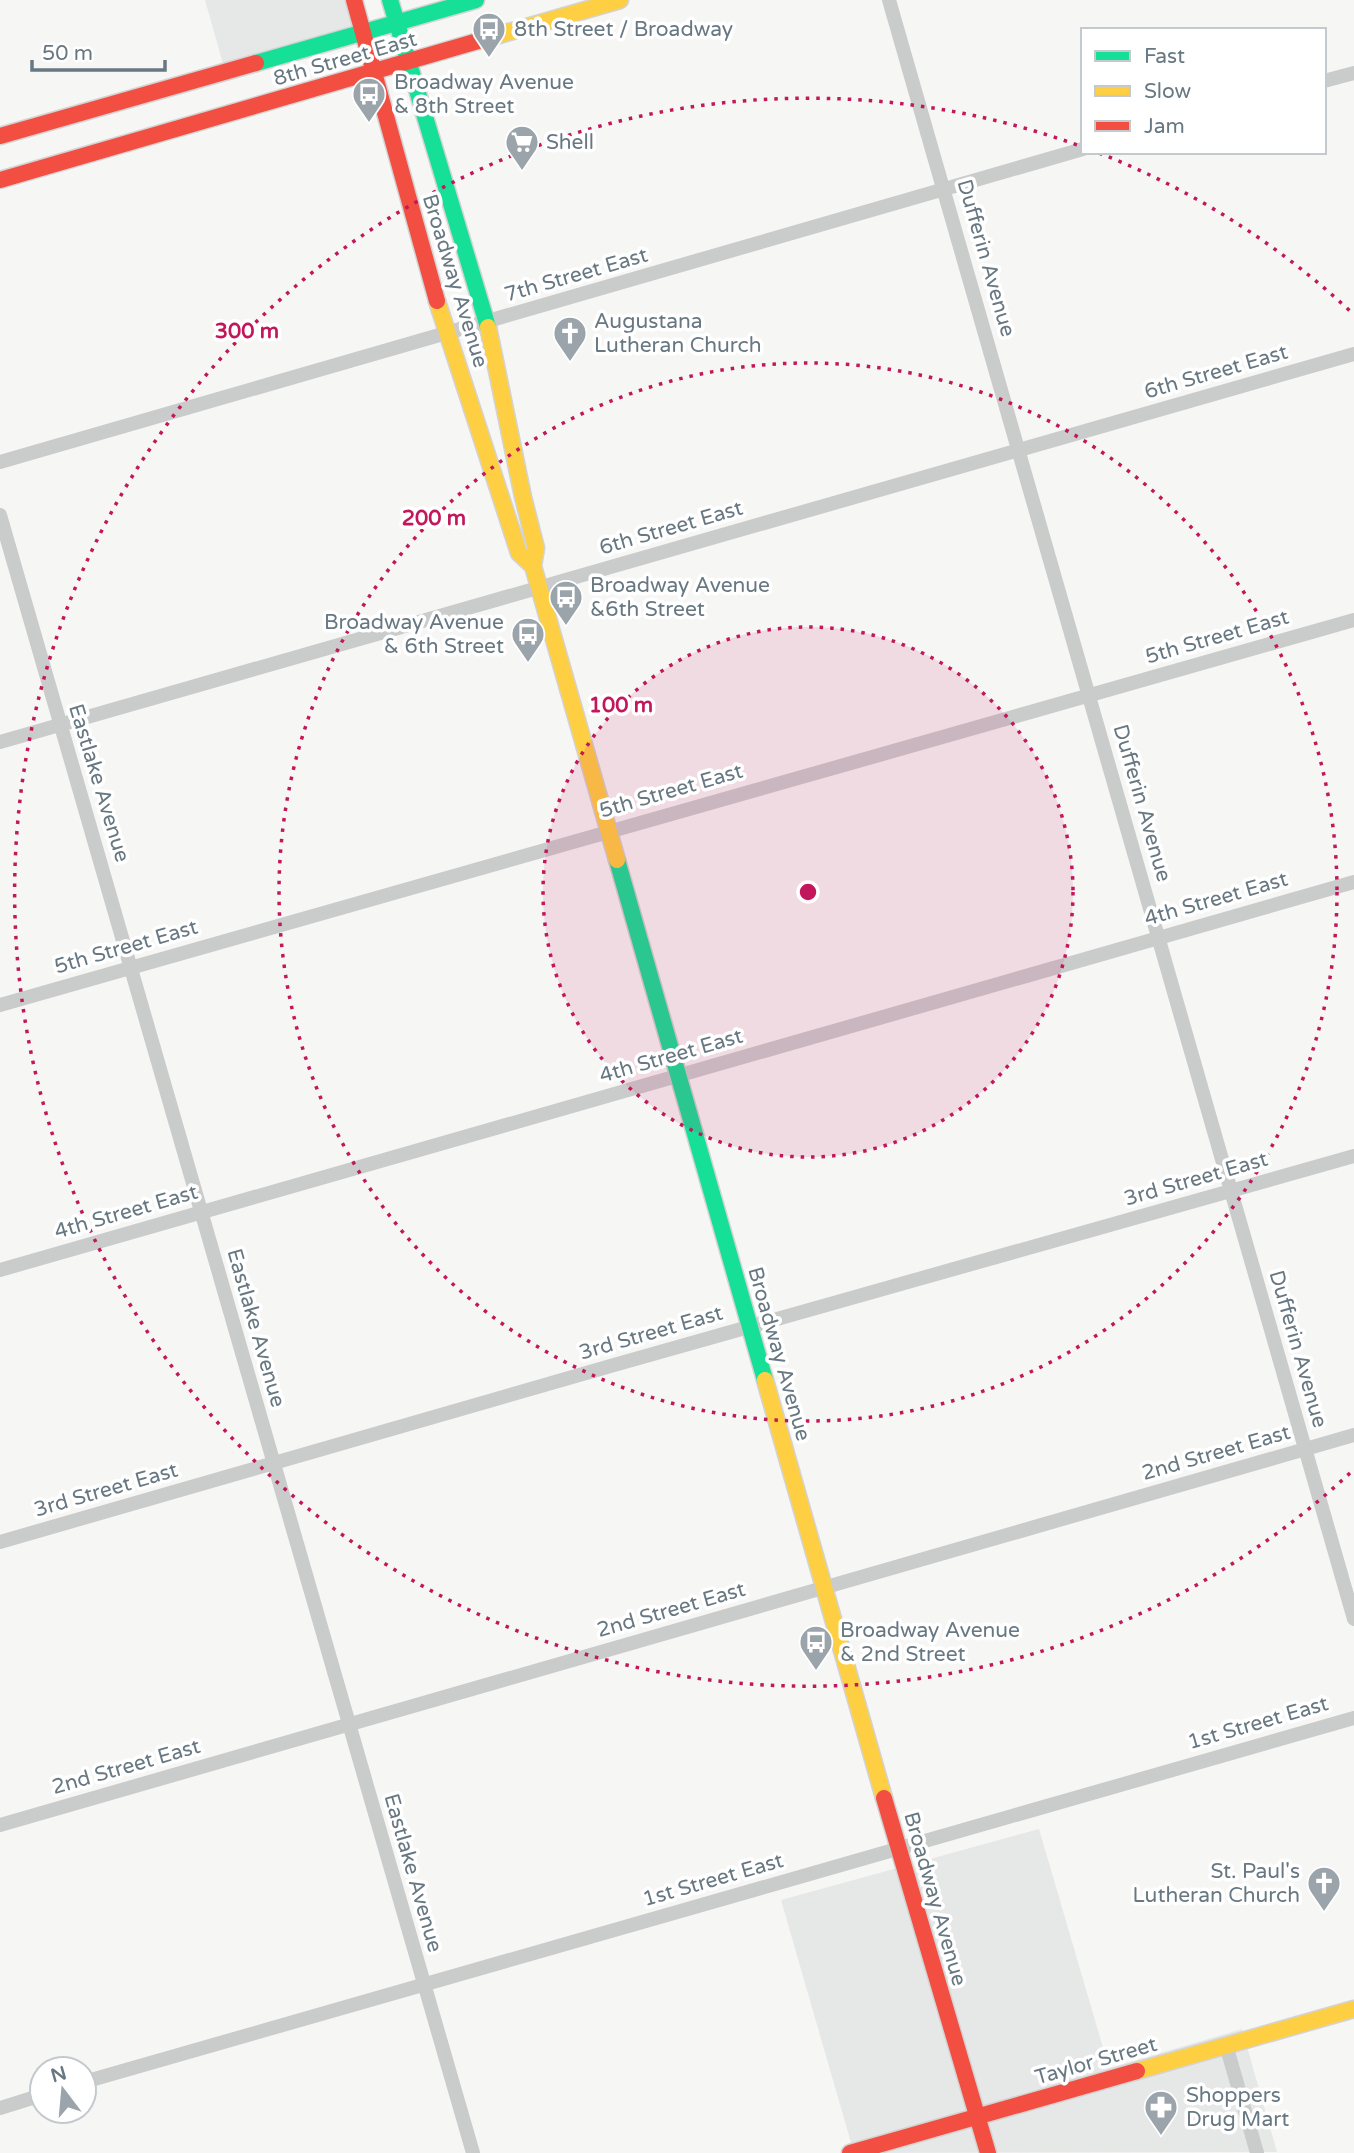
<svg xmlns="http://www.w3.org/2000/svg" width="1354" height="2153" viewBox="0 0 1354 2153" font-family="'Varela Round',sans-serif">
  <style>
    .built { fill: #e6e7e7 }
    .lines { fill: none; stroke-linecap: round; stroke-linejoin: round }
    .fast-casing { stroke: #d3d3d3; stroke-width: 19 }
    .slow-casing { stroke: #d3d3d3; stroke-width: 19 }
    .jam-casing { stroke: #d3d3d3; stroke-width: 19 }
    .street { stroke: #cacccc; stroke-width: 14 }
    .fast { stroke: #16e098; stroke-width: 16 }
    .slow { stroke: #ffcf43; stroke-width: 16 }
    .jam { stroke: #f24e42; stroke-width: 16 }
    .ring { fill: none; stroke: #c2185b; stroke-width: 3.5; stroke-dasharray: 3.5 7 }
    .labels { text-anchor: middle; dominant-baseline: central; stroke-width: 7; stroke-linejoin: round; paint-order: stroke }
    .poi-label { font-size: 21px; fill: #687882; stroke: #fff; text-anchor: start }
    .street-label { font-size: 21px; fill: #687882; stroke: #fff }
    .centre { fill: #c2185b; stroke: #fff; stroke-width: 3.5 }
    .ring-label { font-size: 21px; text-anchor: middle; font-weight: bold; fill: #c2185b; stroke: #fff; stroke-width: 7; stroke-linejoin: round; paint-order: stroke }
  </style>
  <rect width="100%" height="100%" fill="#f6f6f5"/>
  <path class="built" d="M 205,0 L 354,0 L 363,31 L 225,71 Z
    M 1039,1829 L 1109,2068 L 1242,2029 L 1277,2152 L 854,2153 L 781,1900 Z"/>
  <g class="lines">
    <defs>
      <path id="fast" d="M 390,0 L 488,327
        M 256,63 L 476,0
        M 617,860 L 765,1380"/>
      <path id="slow" d="M 478,41 L 620,0
        M 437,301 L 519,553 L 533,566
        M 488,327 L 523,497 L 536,548 L 533,566 L 617,860
        M 765,1380 L 884,1798
        M 1137,2071 L 1354,2009"/>
      <path id="jam" d="M 354,0 L 437,301
        M 0,136 L 256,63
        M 0,180 L 478,41
        M 884,1798 L 988,2153
        M 850,2153 L 1137,2071"/>
    </defs>
    <use href="#fast" class="fast-casing"/>
    <use href="#slow" class="slow-casing"/>
    <use href="#jam" class="jam-casing"/>
    <path class="street" d="M 889,0 L 1354,1619
      M 1324,81 L 1354,73
      M 0,462 L 1083,149
      M 0,515 L 473,2153
      M 0,742 L 1354,354
      M 0,1005 L 1354,620
      M 0,1270 L 1354,882
      M 0,1542 L 614,1365 L 1354,1156
      M 0,1825 L 1354,1435
      M 1226,2045 L 1257,2153
      M 84,2082 L 1354,1718
      M 0,2108 L 42,2095"/>
    <use href="#fast" class="fast"/>
    <use href="#slow" class="slow"/>
    <use href="#jam" class="jam"/>
  </g>
  <circle cx="808" cy="892" r="265" fill="#c2185b" fill-opacity=".12"/>
  <g class="ring">
    <circle cx="808" cy="892" r="265"/>
    <circle cx="808" cy="892" r="529"/>
    <path d="M1350 1473A794 794 0 1 1 1080 146M1099 153A794 794 0 0 1 1350 311"/>
  </g>
  <defs>
    <symbol id="bus-pin" viewBox="-11 -11 22 30"><path d="M0 17L-7.5 6A9.5 9.5 0 1 1 7.5 6Z" fill="#9aa4aa" stroke="#fff"/><path d="M-5-6H5V4H4V6H2V4H-2V6H-4V4H-5ZM-3.5-4V0h7V-4ZM-3.5 1.2v1.5H-2V1.2ZM2 1.2v1.5H3.5V1.2Z" fill="#fff"/></symbol>
    <symbol id="supermarket-pin" viewBox="-11 -11 22 30"><path d="M0 17L-7.5 6A9.5 9.5 0 1 1 7.5 6Z" fill="#9aa4aa" stroke="#fff"/><path d="M-6-5.5h2.5l.6 2H6L4.5 2H-2.5L-4.4-4H-6ZM-1.5 3.2a1.3 1.3 0 1 0 .1 0ZM3 3.2a1.3 1.3 0 1 0 .1 0Z" fill="#fff"/></symbol>
    <symbol id="church-pin" viewBox="-11 -11 22 30"><path d="M0 17L-7.5 6A9.5 9.5 0 1 1 7.5 6Z" fill="#9aa4aa" stroke="#fff"/><path d="M-1.2-6h2.4v3.5h3.3v2.4h-3.3V6h-2.4V-.1h-3.3v-2.4h3.3Z" fill="#fff"/></symbol>
    <symbol id="pharmacy-pin" viewBox="-11 -11 22 30"><path d="M0 17L-7.5 6A9.5 9.5 0 1 1 7.5 6Z" fill="#9aa4aa" stroke="#fff"/><path d="M-2-6h4v4h4v4h-4v4h-4v-4h-4v-4h4Z" fill="#fff"/></symbol>
  </defs>
  <g fill-rule="evenodd">
    <use href="#bus-pin" x="470" y="10" width="38" height="52"/>
    <use href="#bus-pin" x="350" y="75" width="38" height="52"/>
    <use href="#supermarket-pin" x="503" y="123" width="38" height="52"/>
    <use href="#church-pin" x="551" y="314" width="38" height="52"/>
    <use href="#bus-pin" x="547" y="578" width="38" height="52"/>
    <use href="#bus-pin" x="509" y="615" width="38" height="52"/>
    <use href="#bus-pin" x="797" y="1623" width="38" height="52"/>
    <use href="#church-pin" x="1305" y="1864" width="38" height="52"/>
    <use href="#pharmacy-pin" x="1142" y="2088" width="38" height="52"/>
  </g>
  <g class="labels">
    <g class="poi-label">
      <text x="514" y="29">8th Street / Broadway</text>
      <text x="394" y="82">Broadway Avenue<tspan x="394" dy="24">&amp; 8th Street</tspan></text>
      <text x="546" y="142">Shell</text>
      <text x="594" y="321">Augustana<tspan x="594" dy="24">Lutheran Church</tspan></text>
      <text x="590" y="585">Broadway Avenue<tspan x="590" dy="24">&amp;6th Street</tspan></text>
      <text x="504" y="622" text-anchor="end">Broadway Avenue<tspan x="504" dy="24">&amp; 6th Street</tspan></text>
      <text x="840" y="1630">Broadway Avenue<tspan x="840" dy="24">&amp; 2nd Street</tspan></text>
      <text x="1300" y="1871" text-anchor="end">St. Paul's<tspan x="1300" dy="24">Lutheran Church</tspan></text>
      <text x="1186" y="2095">Shoppers<tspan x="1186" dy="24">Drug Mart</tspan></text>
    </g>
    <g class="street-label">
      <text transform="translate(345 59) rotate(-16)">8th Street East</text>
      <text transform="translate(986 258) rotate(74)">Dufferin Avenue</text>
      <text transform="translate(576 275) rotate(-16)">7th Street East</text>
      <text transform="translate(455 281) rotate(73)">Broadway Avenue</text>
      <text transform="translate(1216 372) rotate(-16)">6th Street East</text>
      <text transform="translate(671 528) rotate(-16)">6th Street East</text>
      <text transform="translate(1217 637) rotate(-16)">5th Street East</text>
      <text transform="translate(99 783) rotate(73)">Eastlake Avenue</text>
      <text transform="translate(671 791) rotate(-16)">5th Street East</text>
      <text transform="translate(1142 803) rotate(74)">Dufferin Avenue</text>
      <text transform="translate(1216 899) rotate(-16)">4th Street East</text>
      <text transform="translate(126 947) rotate(-16)">5th Street East</text>
      <text transform="translate(671 1056) rotate(-16)">4th Street East</text>
      <text transform="translate(1196 1179) rotate(-16)">3rd Street East</text>
      <text transform="translate(126 1212) rotate(-16)">4th Street East</text>
      <text transform="translate(256 1328) rotate(74)">Eastlake Avenue</text>
      <text transform="translate(651 1333) rotate(-16)">3rd Street East</text>
      <text transform="translate(1298 1349) rotate(74)">Dufferin Avenue</text>
      <text transform="translate(779 1354) rotate(74)">Broadway Avenue</text>
      <text transform="translate(1216 1453) rotate(-16)">2nd Street East</text>
      <text transform="translate(106 1490) rotate(-16)">3rd Street East</text>
      <text transform="translate(671 1610) rotate(-16)">2nd Street East</text>
      <text transform="translate(1258 1723) rotate(-16)">1st Street East</text>
      <text transform="translate(126 1767) rotate(-16)">2nd Street East</text>
      <text transform="translate(413 1873) rotate(74)">Eastlake Avenue</text>
      <text transform="translate(713 1880) rotate(-16)">1st Street East</text>
      <text transform="translate(935 1899) rotate(74)">Broadway Avenue</text>
      <text transform="translate(1096 2061) rotate(-16)">Taylor Street</text>
    </g>
  </g>
  <circle cx="808" cy="892" r="10" class="centre"/>
  <g class="ring-label">
    <text x="247" y="338">300 m</text>
    <text x="434" y="525">200 m</text>
    <text x="621" y="712">100 m</text>
  </g>
  <rect x="1081" y="28" width="245" height="126" fill="#ffffff" stroke="#c3c9cd" stroke-width="2"/>
  <rect x="1095" y="51" width="35" height="10" fill="#16e098" stroke="#c3c9cd" stroke-width="2"/>
  <text x="1144" y="63" font-size="21" fill="#687882">Fast</text>
  <rect x="1095" y="86" width="35" height="10" fill="#ffcf43" stroke="#c3c9cd" stroke-width="2"/>
  <text x="1144" y="98" font-size="21" fill="#687882">Slow</text>
  <rect x="1095" y="121" width="35" height="10" fill="#f24e42" stroke="#c3c9cd" stroke-width="2"/>
  <text x="1144" y="133" font-size="21" fill="#687882">Jam</text>
  <g transform="translate(63 2090) rotate(344)"><circle r="33" fill="#ffffff" stroke="#c3c9cd" stroke-width="2"/>
  <path d="M0-5L12 26L0 18L-12 26Z" fill="#9aa4aa"/>
  <text y="-10" font-size="19" font-weight="bold" text-anchor="middle" fill="#687882">N</text>
  </g>
  <path d="M32 60v10h133v-10" fill="none" stroke="#687882" stroke-width="3.5"/>
  <text x="42" y="60" font-size="21" fill="#687882" stroke="#ffffff" stroke-width="5" paint-order="stroke">50 m</text>
</svg>
